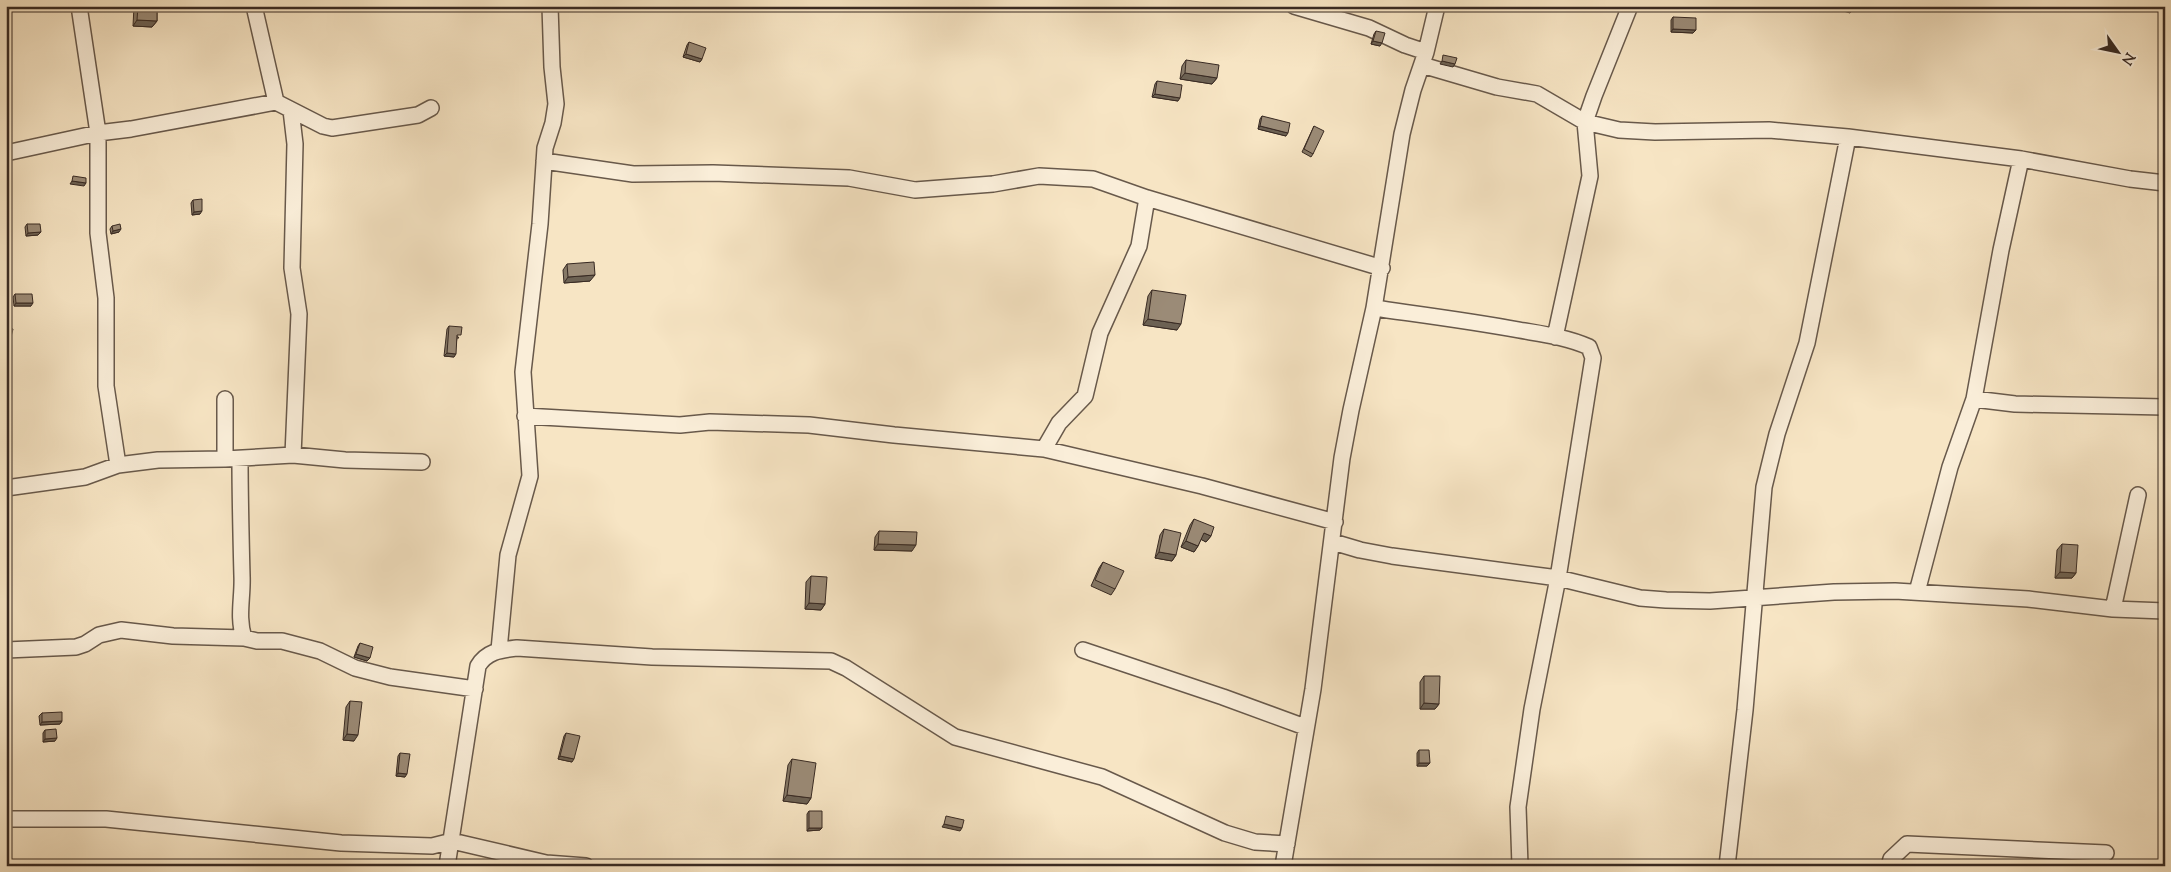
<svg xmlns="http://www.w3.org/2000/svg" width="2171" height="872" viewBox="0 0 2171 872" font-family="'Sorts Mill Goudy',serif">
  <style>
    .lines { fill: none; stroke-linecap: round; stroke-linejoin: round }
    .street-casing { stroke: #68594b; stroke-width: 18 }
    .street { stroke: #faeed9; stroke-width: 15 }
    .wall { fill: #857866; stroke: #382a23 }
    .shaded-wall { fill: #6c6153; stroke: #382a23 }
    .building { fill: #9b8b77; stroke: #382a23 }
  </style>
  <rect width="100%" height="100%" fill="#f7e5c4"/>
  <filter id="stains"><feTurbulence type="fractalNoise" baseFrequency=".004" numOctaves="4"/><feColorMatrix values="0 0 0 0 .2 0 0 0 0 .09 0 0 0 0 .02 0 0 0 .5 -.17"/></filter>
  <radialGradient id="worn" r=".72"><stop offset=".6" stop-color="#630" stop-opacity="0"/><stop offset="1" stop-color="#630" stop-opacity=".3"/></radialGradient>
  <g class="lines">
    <defs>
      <path id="street" d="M 79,6 L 98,133 L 98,233 L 106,298 L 106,386 L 118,465
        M 254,6 L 276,102
        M 1294,6 L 1369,28 L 1405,45 L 1426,52
        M 1422,65 L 1497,87 L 1537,94 L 1585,122 L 1619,130 L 1655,132 L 1769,130 L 1848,137 L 2021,159 L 2130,179 L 2165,183
        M 291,110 L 295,144 L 292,268 L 299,314 L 293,455
        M 6,153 L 98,133 L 131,129 L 276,102 L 323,126 L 332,128 L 418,115 L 431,108
        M 544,161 L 633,174 L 713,173 L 849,178 L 915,190 L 993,184 L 1039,176 L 1093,179 L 1147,198 L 1382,268
        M 1374,308 C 1423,315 1471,321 1519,330 C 1542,334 1567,337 1589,347 L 1593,358 L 1558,578 L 1532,709 L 1518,807 L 1520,866
        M 1555,337 L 1590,176 L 1585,122 L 1594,96 L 1630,6
        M 1974,399 L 2015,404 L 2165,407
        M 525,416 L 680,425 L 710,422 L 809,425 L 894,435 L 1044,449 L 1202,486 L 1335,522
        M 1044,449 L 1059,423 L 1085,396 L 1100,333 L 1139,246 L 1147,198
        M 225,459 L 225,399
        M 240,459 C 240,498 241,537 242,576 C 243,597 237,617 244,638 L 257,641 L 282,641 L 320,651 L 355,668 L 390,677 L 475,689
        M 6,488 L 85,477 L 118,465 L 158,460 L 225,459 L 293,455 L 345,460 L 422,462
        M 1333,542 L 1360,550 L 1392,556 L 1558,578 L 1640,598 L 1666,600 L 1710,601 L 1834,592 L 1895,591 L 2028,599 L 2113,609 L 2165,611
        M 1917,592 L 1950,467 L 1974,399 L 2001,250 L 2021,159
        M 2113,609 L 2138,495
        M 6,650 L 76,647 L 85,644 L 99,635 L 121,630 L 173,636 L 244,638
        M 499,650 L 508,555 L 530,476 L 523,372 L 540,224 L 545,148 L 553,123 L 556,104 L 552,67 L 550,6
        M 1083,650 L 1223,697 L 1305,727
        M 6,819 L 106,819 L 341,843 L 432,846 L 452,841 L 546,863 L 586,866
        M 447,866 L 478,666 C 487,651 501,650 517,648 L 652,657 L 831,661 L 846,668 L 955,737 L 1102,777 L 1225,833 L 1255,842 L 1287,844
        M 1283,866 L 1313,689 L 1342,458 L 1351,410 L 1374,308 L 1402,134 L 1413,90 L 1426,52 L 1437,6
        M 1727,866 L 1745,710 L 1764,487 L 1777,434 L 1807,343 L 1848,137
        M 1889,866 L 1891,859 L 1907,844 L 2106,853"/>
    </defs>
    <use href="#street" class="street-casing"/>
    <use href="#street" class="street"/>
  </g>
  <path class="wall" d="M 134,6 L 157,6 L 157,21 L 152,27 L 133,26 Z
    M 1673,17 L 1696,30 L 1693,33 L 1671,32 L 1671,20 Z
    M 1376,31 L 1380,46 L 1371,44 L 1374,34 Z
    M 689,42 L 702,59 L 700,62 L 683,57 L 687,45 Z
    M 1186,60 L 1217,78 L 1212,84 L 1180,79 L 1182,66 Z
    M 1157,81 L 1178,101 L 1152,97 L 1155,84 Z
    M 1262,116 L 1286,136 L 1258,129 L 1260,119 Z
    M 1314,126 L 1313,154 L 1311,157 L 1302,152 Z
    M 193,200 L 200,214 L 192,215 L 191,203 Z
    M 27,224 L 41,232 L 38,235 L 26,236 L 25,227 Z
    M 112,226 L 119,232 L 111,234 L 110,229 Z
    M 567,264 L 590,281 L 564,283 L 563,270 Z
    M 1152,290 L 1177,330 L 1143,325 L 1148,296 Z
    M 15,294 L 31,306 L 14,306 L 13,297 Z
    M 449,326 L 459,338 L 457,338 L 454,357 L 444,356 L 447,329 Z
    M 1194,519 L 1211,536 L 1206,542 L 1201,539 L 1198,546 L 1194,552 L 1181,547 L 1190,525 Z
    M 1164,529 L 1176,555 L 1172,561 L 1155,558 L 1160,535 Z
    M 879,531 L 912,551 L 874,550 L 875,537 Z
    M 2062,544 L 2076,573 L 2072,578 L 2055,578 L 2057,550 Z
    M 1103,562 L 1115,589 L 1111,595 L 1091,586 L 1099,568 Z
    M 811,576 L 825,604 L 821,610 L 805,609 L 806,582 Z
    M 360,643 L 367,661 L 354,657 L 358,646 Z
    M 1424,676 L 1439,704 L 1435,709 L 1420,709 L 1420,682 Z
    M 350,701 L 354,741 L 343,740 L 346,707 Z
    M 42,713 L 62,721 L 60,724 L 40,725 L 39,716 Z
    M 45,730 L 55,741 L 43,742 L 43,733 Z
    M 566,733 L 572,762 L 558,759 L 564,736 Z
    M 1419,750 L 1427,766 L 1417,766 L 1417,753 Z
    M 400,753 L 405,777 L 396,776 L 398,756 Z
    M 792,759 L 811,798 L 807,804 L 783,801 L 788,765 Z
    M 809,811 L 822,828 L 820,830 L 807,831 L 807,814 Z"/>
  <path class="shaded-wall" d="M 1842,7 L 1852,10 L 1850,13 L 1840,10 Z
    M 137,20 L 157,21 L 152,27 L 133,26 Z
    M 1673,29 L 1696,30 L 1693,33 L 1671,32 Z
    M 1373,41 L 1382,43 L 1380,46 L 1371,44 Z
    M 686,54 L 702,59 L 700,62 L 683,57 Z
    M 1442,61 L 1455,64 L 1453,67 L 1440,64 Z
    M 1185,73 L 1217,78 L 1212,84 L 1180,79 Z
    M 1155,94 L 1180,98 L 1178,101 L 1152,97 Z
    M 1260,126 L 1288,133 L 1286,136 L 1258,129 Z
    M 72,181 L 86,183 L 84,186 L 70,184 Z
    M 202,211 L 200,214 L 192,215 L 194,212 Z
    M 121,229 L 119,232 L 111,234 L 113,231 Z
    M 41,232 L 38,235 L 26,236 L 28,233 Z
    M 595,275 L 590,281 L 564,283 L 568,277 Z
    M 16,303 L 33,303 L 31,306 L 14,306 Z
    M 1148,319 L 1181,324 L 1177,330 L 1143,325 Z
    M 6,336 L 11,337 L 9,340 L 6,340 Z
    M 447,353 L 456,354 L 454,357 L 444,356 Z
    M 1204,533 L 1211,536 L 1206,542 L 1200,539 Z
    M 1186,541 L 1198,546 L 1194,552 L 1181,547 Z
    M 878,544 L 916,545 L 912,551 L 874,550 Z
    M 1159,552 L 1176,555 L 1172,561 L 1155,558 Z
    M 2060,572 L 2076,573 L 2072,578 L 2055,578 Z
    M 809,603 L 825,604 L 821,610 L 805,609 Z
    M 356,654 L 370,658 L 367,661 L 354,657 Z
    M 1424,703 L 1439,704 L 1435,709 L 1420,709 Z
    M 62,721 L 60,724 L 40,725 L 42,722 Z
    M 347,734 L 358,735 L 354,741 L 343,740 Z
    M 57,738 L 55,741 L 43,742 L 45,739 Z
    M 560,756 L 574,759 L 572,762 L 558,759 Z
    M 1419,763 L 1430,763 L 1427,766 L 1417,766 Z
    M 398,773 L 407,774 L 405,777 L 396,776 Z
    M 787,795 L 811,798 L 807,804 L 783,801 Z
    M 944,824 L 962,828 L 960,831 L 942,827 Z
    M 809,828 L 822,828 L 820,830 L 807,831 Z"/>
  <path class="building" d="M 138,6 L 157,6 L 157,21 L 137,20 Z
    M 1842,6 L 1853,6 L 1852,10 L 1842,7 Z
    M 1673,17 L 1696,18 L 1696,30 L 1673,29 Z
    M 1376,31 L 1385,33 L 1382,43 L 1373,41 Z
    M 6,35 L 10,35 L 10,43 L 6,43 Z
    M 689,42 L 706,48 L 702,59 L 686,54 Z
    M 1443,55 L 1457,58 L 1455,64 L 1442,61 Z
    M 1186,60 L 1219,65 L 1217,78 L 1185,73 Z
    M 1157,81 L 1182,85 L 1180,98 L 1155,94 Z
    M 1262,116 L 1290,123 L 1288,133 L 1260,126 Z
    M 1314,126 L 1324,131 L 1313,154 L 1304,149 Z
    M 73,176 L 86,178 L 86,183 L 72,181 Z
    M 202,199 L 202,211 L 194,212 L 193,200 Z
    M 27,224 L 40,224 L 41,232 L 28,233 Z
    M 120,224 L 121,229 L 113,231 L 112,226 Z
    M 594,262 L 595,275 L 568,277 L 567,264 Z
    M 1152,290 L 1186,295 L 1181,324 L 1148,319 Z
    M 15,294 L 32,294 L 33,303 L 16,303 Z
    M 449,326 L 462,327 L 461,335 L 457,335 L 456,354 L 447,353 Z
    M 6,327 L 13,329 L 11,337 L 6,336 Z
    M 1194,519 L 1214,527 L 1211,536 L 1204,533 L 1198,546 L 1186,541 Z
    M 1164,529 L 1181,533 L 1176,555 L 1159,552 Z
    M 879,531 L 917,532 L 916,545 L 878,544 Z
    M 2062,544 L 2078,545 L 2076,573 L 2060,572 Z
    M 1103,562 L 1124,571 L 1115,589 L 1095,580 Z
    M 811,576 L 827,577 L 825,604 L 809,603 Z
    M 360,643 L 373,647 L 370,658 L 356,654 Z
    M 1424,676 L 1440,676 L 1439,704 L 1424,703 Z
    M 350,701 L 362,702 L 358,735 L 347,734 Z
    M 62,712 L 62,721 L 42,722 L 42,713 Z
    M 56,729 L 57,738 L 45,739 L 45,730 Z
    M 566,733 L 580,736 L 574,759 L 560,756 Z
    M 1419,750 L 1429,750 L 1430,763 L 1419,763 Z
    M 400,753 L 410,754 L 407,774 L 398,773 Z
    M 792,759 L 816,763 L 811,798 L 787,795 Z
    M 809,811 L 822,811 L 822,828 L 809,828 Z
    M 946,816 L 964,820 L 962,828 L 944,824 Z"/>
  <rect width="2171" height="872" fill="none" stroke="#f7e5c4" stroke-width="25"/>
  <rect x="8" y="8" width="2156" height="857" fill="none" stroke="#382a23" stroke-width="2.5"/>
  <rect x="12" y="12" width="2146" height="847" fill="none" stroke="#382a23"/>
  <g transform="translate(2118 52) rotate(123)" stroke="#faeed9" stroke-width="4" paint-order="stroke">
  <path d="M0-4L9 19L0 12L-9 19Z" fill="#382a23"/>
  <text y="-8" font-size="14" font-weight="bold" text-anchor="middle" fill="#382a23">N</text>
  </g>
  <rect width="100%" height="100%" filter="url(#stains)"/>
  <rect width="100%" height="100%" fill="url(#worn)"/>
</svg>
